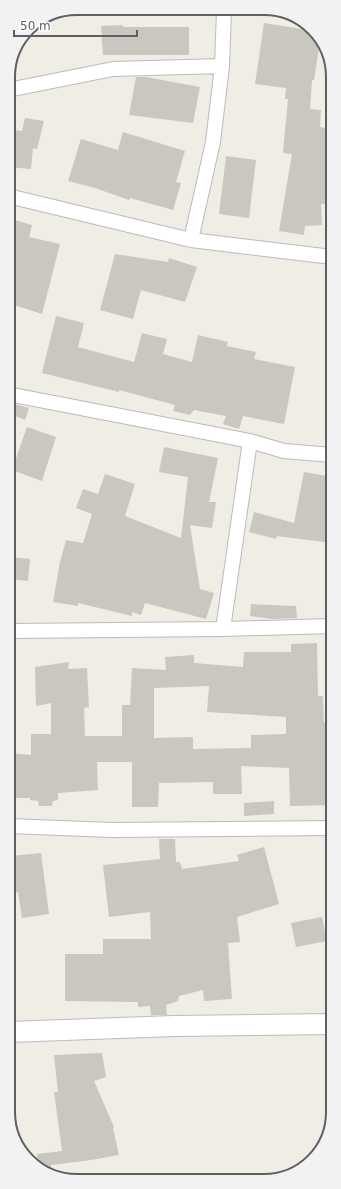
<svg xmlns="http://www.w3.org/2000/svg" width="341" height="1189" viewBox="0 0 341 1189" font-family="'DejaVu Sans',sans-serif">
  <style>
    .building { fill: #cac7c1; fill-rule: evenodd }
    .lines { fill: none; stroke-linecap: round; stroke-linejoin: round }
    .street-casing { stroke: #b9bbc0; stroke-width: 16 }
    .secondary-casing { stroke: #b9bcc2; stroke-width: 22 }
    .street { stroke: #fff; stroke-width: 14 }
    .secondary { stroke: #fff; stroke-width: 20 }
    .rim { fill: none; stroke: #5c5f65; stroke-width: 2 }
  </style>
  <rect width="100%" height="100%" fill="#efede4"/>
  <path class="building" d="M 264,23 L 314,31 L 320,42 L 314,80 L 312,80 L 310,109 L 321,110 L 320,127 L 332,130 L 332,191 L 330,205 L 321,204 L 322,225 L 305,226 L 304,235 L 279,231 L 292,154 L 283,153 L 288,99 L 285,99 L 286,88 L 255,84 Z
    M 123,25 L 123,27 L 189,27 L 189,55 L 103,55 L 101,26 Z
    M 136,77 L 146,77 L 200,87 L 193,123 L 129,115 Z
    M 25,118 L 44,121 L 37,149 L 33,148 L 31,169 L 8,167 L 8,129 L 22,131 Z
    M 123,132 L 185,151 L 176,182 L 181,183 L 173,210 L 130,198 L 129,200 L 95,188 L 68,181 L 81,139 L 118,150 Z
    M 226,156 L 256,160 L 249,218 L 219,214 Z
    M 8,218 L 32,225 L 29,237 L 60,244 L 42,314 L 8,303 Z
    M 115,254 L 168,262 L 169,258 L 197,267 L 185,302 L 141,290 L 133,319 L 100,310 Z
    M 56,316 L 84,323 L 78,347 L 134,362 L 142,333 L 167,339 L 163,354 L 192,362 L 198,335 L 228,342 L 227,346 L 256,352 L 254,359 L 295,367 L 284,424 L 243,416 L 239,429 L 223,424 L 226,416 L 194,410 L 190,415 L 173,411 L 175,405 L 119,390 L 119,392 L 42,373 Z
    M 14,404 L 29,408 L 25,420 L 10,414 Z
    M 27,427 L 56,437 L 42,481 L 12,470 Z
    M 164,447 L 218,458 L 209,502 L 216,502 L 212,528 L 190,525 L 200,589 L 214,593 L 206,619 L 145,603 L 141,615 L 132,612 L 132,616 L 78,603 L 78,606 L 53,602 L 60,562 L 66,540 L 83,543 L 92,514 L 76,508 L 83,489 L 98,494 L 105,474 L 135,484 L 125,516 L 181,538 L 188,477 L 159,472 Z
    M 304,472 L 332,477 L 332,543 L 277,536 L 276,539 L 249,532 L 254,512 L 294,523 Z
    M 9,557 L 30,559 L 28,581 L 9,579 Z
    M 251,604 L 296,606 L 297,618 L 272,619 L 250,616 Z
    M 317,643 L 318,696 L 323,696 L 324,723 L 332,723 L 333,805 L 290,806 L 289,768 L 241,766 L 242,794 L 213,794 L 213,782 L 159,783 L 158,807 L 132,807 L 132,762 L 97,762 L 98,790 L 58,793 L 58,800 L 53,801 L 52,806 L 39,806 L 38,801 L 30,800 L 30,798 L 9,798 L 9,753 L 31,755 L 31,734 L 51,734 L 51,703 L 36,706 L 35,667 L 69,662 L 68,669 L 87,668 L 89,707 L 84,708 L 85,736 L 122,736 L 122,705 L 130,705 L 132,668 L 166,670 L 165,657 L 194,655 L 194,663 L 243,667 L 244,652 L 291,652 L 291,644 ZM 209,686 L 207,712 L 286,717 L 286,734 L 251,735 L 251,748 L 193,749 L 193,737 L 154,738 L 154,688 Z
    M 274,801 L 274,814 L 244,816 L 244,803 Z
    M 159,839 L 175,839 L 176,862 L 180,862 L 182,869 L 239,861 L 237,855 L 264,847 L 279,904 L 237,917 L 240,942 L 228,943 L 232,999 L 204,1001 L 203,990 L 179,996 L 178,1001 L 166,1005 L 167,1015 L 151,1015 L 150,1006 L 138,1007 L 138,1002 L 65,1001 L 65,954 L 103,954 L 103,939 L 151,939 L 150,912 L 109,917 L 103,865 L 160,859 Z
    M 41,853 L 49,914 L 22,918 L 18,892 L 14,893 L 10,856 Z
    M 322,917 L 327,941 L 296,947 L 291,923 Z
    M 102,1053 L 106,1077 L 94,1081 L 114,1127 L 113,1128 L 119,1155 L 91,1160 L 51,1165 L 51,1173 L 38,1166 L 37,1154 L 62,1151 L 54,1092 L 58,1092 L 54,1055 Z"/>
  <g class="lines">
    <defs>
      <path id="street" d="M 8,90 L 113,69 L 222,66
        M 8,196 L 191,240 L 332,257
        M 191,240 L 213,142 L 222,66 L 224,10
        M 8,394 L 250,441 L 284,451 L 332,455
        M 223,629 L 250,441
        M 9,631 L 223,629 L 332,626
        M 9,826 L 112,830 L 333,828"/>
      <path id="secondary" d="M 9,1032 L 174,1026 L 333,1024"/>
    </defs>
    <use href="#street" class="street-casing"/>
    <use href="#secondary" class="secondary-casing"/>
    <use href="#street" class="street"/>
    <use href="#secondary" class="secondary"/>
  </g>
  <path d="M0 0H341V1189H0ZM77 15H264A62 62 0 0 1 326 77V1112A62 62 0 0 1 264 1174H77A62 62 0 0 1 15 1112V77A62 62 0 0 1 77 15Z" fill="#f2f2f3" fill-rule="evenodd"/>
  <path class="rim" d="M77 15H264A62 62 0 0 1 326 77V1112A62 62 0 0 1 264 1174H77A62 62 0 0 1 15 1112V77A62 62 0 0 1 77 15Z"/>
  <path d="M14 30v6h123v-6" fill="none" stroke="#5c5f65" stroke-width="2"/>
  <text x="20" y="30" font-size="12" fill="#5c5f65" stroke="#ffffff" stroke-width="3" paint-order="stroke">50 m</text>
</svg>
